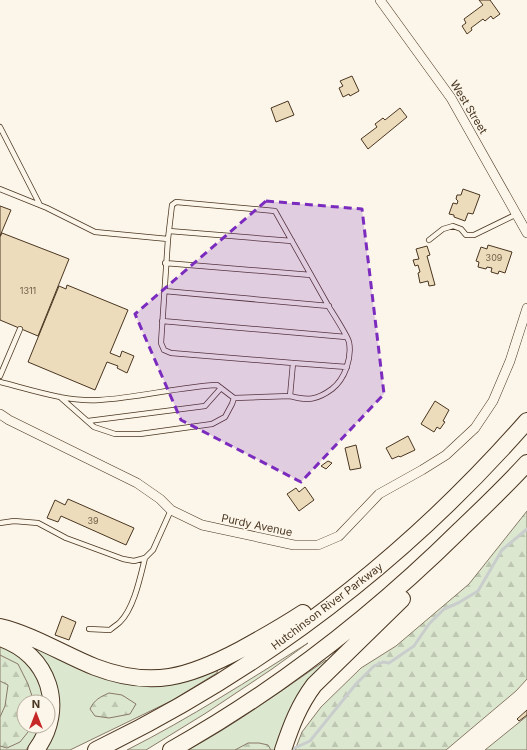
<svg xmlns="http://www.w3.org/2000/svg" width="527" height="750" viewBox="0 0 527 750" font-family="Inter,sans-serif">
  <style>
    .green { fill: #dce7d0; stroke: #887966 }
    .forest { fill: url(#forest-firs); stroke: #887966 }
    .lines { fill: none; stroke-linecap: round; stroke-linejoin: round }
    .stream { stroke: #c9cecd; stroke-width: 3 }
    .building { fill: #ecdcbc; stroke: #4a3520 }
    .lane-casing { stroke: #4a3520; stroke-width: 6 }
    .street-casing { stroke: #4a3520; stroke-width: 10 }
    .highway-casing { stroke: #4a3520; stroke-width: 18 }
    .lane { stroke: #fbf6e9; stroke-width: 4.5 }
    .street { stroke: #fbf6e9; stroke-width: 9 }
    .highway { stroke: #fbf6e9; stroke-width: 16 }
    .marked { fill: #7b2cbf; fill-opacity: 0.2; stroke: #7b2cbf; stroke-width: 3; stroke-dasharray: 8 5; stroke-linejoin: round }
    .labels { text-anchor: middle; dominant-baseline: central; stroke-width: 3; stroke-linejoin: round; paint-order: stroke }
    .number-label { font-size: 9px; fill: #725f47 }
    .street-label { font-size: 11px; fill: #4a3520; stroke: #fbf6e9 }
  </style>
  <defs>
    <pattern id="forest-firs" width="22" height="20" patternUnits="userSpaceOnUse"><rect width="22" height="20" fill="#dce7d0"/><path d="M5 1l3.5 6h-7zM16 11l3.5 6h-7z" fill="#bec7b2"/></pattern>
  </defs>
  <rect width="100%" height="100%" fill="#fbf6e9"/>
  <path class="green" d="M 32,643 L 101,674 L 218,666 L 217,673 L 171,701 L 70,750 L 43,750 L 54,728 L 29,647 Z
    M 308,643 L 272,669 L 206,713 L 146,750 L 127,750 C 190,718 249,680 308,643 Z
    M 0,644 L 19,653 L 37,673 L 43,690 L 42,702 L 24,702 L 24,726 L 38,726 L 36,735 L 26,750 L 0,750 Z
    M 326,660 L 328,662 L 278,750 L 188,750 C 236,724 281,691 326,660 Z
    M 527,716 L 527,750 L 485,750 Z"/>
  <path class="forest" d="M 527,511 L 527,679 L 516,691 L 446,750 L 295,750 L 302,732 L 321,707 L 361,668 L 396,646 L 469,584 Z
    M 0,655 L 18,664 L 28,684 L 34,702 L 24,702 L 24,726 L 32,726 L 32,727 L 20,742 L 7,748 L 0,746 L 0,717 L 5,706 L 8,685 L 0,681 Z
    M 109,693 L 122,695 L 136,704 L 130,714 L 109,718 L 95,716 L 90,709 C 94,700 100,697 109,693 Z
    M 248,743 L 259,743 L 268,745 L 271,750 L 235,750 Z"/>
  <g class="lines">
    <path class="stream" d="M 290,750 L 310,741 L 356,684 L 374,666 L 383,662 L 389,663 L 414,646 L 429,624 L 444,609 L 458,603 L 478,591 L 502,550 L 527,529"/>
  </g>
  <path class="building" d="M 479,0 L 490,0 L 500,14 L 493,19 L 491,16 L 485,21 L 483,19 L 471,28 L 472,30 L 467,34 L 462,26 L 466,23 L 464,19 L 483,5 Z
    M 352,76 L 359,91 L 350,96 L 349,94 L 343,97 L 339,88 L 343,86 L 340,81 Z
    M 288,101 L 294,115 L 276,122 L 271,108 Z
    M 400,108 L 407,117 L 368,149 L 361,139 L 377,127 L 375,124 L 383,118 L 385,120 Z
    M 463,189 L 480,195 L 473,214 L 468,213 L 465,221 L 454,217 L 454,215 L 449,214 L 453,203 L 457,204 L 458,201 L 456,199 L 457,195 L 461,195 Z
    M 0,206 L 11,210 L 0,236 Z
    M 2,233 L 69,259 L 38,336 L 0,320 L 0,237 Z
    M 488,245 L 512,252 L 505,273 L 499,271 L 498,274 L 491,272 L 492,268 L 487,267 L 486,269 L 478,267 L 479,262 L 476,261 L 481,247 L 487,249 Z
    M 427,246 L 430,255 L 427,256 L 435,285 L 429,286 L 428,281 L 420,283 L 418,273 L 420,272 L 418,265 L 415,266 L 413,260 L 419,259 L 416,249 Z
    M 67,285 L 128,310 L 110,353 L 120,357 L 122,351 L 134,356 L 127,373 L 117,368 L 118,366 L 107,362 L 95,390 L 28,362 L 59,286 L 66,289 Z
    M 435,401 L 449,410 L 443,421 L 445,422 L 440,429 L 437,427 L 434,432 L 421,424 Z
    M 408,436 L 415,450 L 400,457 L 399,456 L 392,459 L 386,448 Z
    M 356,445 L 361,468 L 350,470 L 345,448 Z
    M 328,461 L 332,463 L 326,469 L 321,466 Z
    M 305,487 L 314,500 L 299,511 L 287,494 L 296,488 L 299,492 Z
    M 68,499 L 134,528 L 126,545 L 61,516 L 58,522 L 47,518 L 55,500 L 65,505 Z
    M 62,616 L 76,622 L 69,640 L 55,635 Z
    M 527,710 L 527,715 L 519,721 L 517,719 Z"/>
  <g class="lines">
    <defs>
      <path id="lane" d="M 0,127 L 40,205
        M 0,189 L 47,208 L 95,232 L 168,239 L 161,343 L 164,350 L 171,353 L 293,363 L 290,396 L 234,398 L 217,385 C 177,387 138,398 99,400 C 66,402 32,390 0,382
        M 169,231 L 292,241
        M 168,239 L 172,205 L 176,202 L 275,211 C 293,243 311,275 329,307 C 334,315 347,335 349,342 C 352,358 345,379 332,389 C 317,400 308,401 290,396
        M 429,240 L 443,229 L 453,226 L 461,229 L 466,235 L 474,235 L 517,214
        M 165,263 L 311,275
        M 164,291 L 329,306
        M 162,321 L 346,337
        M 293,363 L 347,367
        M 0,376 L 20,329
        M 60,397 L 94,427 L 115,434 L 140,434 L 212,424 L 225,417 L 232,404 L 234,398
        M 88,421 L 205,406 L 221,388
        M 0,523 L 14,521 L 38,523 L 66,538 L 123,559 L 134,561 L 145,558 L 153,550 L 171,510
        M 89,629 L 110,630 C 113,627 117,625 120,622 C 134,608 140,578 145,558"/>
      <path id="street" d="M 380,0 L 451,98 L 527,233
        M 0,414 L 9,420 L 137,483 L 160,499 L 171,510 L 202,525 L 294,545 L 318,545 L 339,536 L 379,494 L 422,470 L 446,455 L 475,428 L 493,401 L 510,361 L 527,308"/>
      <path id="highway" d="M 0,627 C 31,634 65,655 95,667 C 152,689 189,677 240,650 C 262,638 283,626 303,613
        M 0,638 C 49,654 67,708 36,750
        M 96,750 C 261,670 406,559 527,421
        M 171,750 C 278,690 374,615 461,529 C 484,507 506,486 527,463
        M 283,750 C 291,726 299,705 314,685 L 402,599"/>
    </defs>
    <use href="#lane" class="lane-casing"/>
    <use href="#street" class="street-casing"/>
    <use href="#highway" class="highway-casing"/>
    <use href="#lane" class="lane"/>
    <use href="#street" class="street"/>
    <use href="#highway" class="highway"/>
  </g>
  <path class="marked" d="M 266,201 L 362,209 L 384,394 L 301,482 L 181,420 L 135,314 Z"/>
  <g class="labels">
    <g class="number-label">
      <text x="494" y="257">309</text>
      <text x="28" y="290">1311</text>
      <text x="93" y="520">39</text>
    </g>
    <g class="street-label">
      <text transform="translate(469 107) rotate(59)">West Street</text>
      <text transform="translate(257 525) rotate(12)">Purdy Avenue</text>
      <text transform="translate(327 606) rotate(-37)">Hutchinson River Parkway</text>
    </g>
  </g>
  <g transform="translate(36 714)"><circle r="19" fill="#fbf6e9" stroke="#b4a999"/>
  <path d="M0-3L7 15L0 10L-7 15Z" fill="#c62828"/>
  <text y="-6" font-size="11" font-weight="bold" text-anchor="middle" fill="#4a3520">N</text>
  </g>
</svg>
